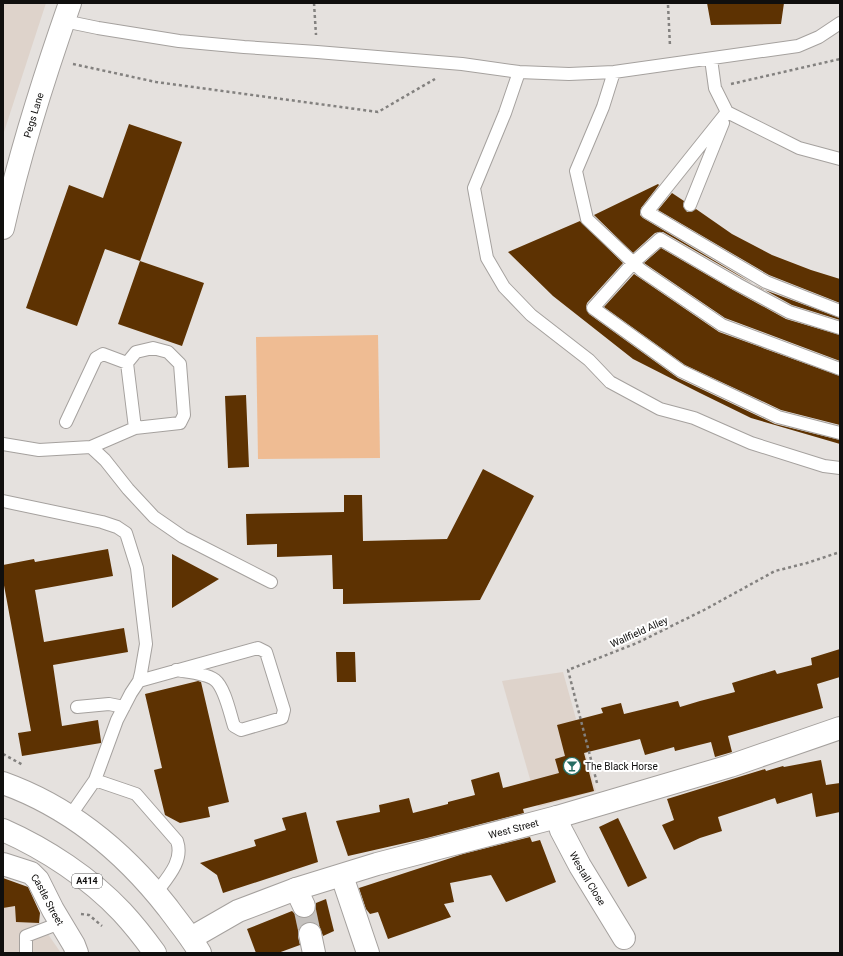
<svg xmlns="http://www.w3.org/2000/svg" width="843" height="956" viewBox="0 0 843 956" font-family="Roboto,sans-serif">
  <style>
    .built { fill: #ded3cb }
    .green { fill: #efbc93 }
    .building { fill: #5d3202 }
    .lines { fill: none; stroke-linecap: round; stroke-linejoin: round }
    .minor-tunnel { stroke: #c5c2bf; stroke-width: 22; stroke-dasharray: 22 11; stroke-linecap: butt }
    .service-casing { stroke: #a5a19e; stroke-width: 14 }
    .minor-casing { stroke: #a5a19e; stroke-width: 24 }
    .secondary-casing { stroke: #a5a19e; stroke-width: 24 }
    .trunk-casing { stroke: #a5a19e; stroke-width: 24 }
    .path { stroke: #83817f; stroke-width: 2.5; stroke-dasharray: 3 3; stroke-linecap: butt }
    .service { stroke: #fff; stroke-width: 12 }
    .minor { stroke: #fff; stroke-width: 22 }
    .secondary { stroke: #fff; stroke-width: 22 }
    .trunk { stroke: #fff; stroke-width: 22 }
    .labels { text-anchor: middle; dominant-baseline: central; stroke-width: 4; stroke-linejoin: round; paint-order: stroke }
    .shield { fill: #fff; stroke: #585756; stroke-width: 1 }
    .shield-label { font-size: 9px; font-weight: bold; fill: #100f0e }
    .street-label { font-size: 10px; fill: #100f0e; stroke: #fff }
    .poi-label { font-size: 10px; fill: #100f0e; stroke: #fff; text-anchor: start }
  </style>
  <rect width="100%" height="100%" fill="#e5e1de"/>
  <path class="built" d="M 3,3 L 46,3 L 3,135 Z
    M 563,672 L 596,791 L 538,807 L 502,681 Z
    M 3,896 L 23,898 L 61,953 L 3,953 Z"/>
  <path class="green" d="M 378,335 L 380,458 L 258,459 L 256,337 Z"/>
  <path class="building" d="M 707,3 L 784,3 L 781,24 L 711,25 Z
    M 129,124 L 182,142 L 140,261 L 105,249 L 77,326 L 26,308 L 69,185 L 103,198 Z
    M 658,184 L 659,185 L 641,208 L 640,215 L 643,218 L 762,289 L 840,318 L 840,320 L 792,305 L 741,277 L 663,232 L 659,232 L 655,233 L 633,253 L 594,215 Z
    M 672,193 L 684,201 L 683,206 L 687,212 L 691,212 L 696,209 L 732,234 L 772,255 L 811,270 L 840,279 L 840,303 L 769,275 L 658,210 Z
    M 580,221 L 623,263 L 587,303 L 586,307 L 589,314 L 678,378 L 775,424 L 840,440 L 840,444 L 751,418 L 700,393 L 633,359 L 553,296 L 508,252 Z
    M 661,248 L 733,290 L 786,319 L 840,335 L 840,361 L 725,318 L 644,263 Z
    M 140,261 L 204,283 L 182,346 L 118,324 Z
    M 634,274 L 719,332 L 840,376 L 840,425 L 781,410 L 685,365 L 604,307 Z
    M 246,395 L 249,467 L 228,468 L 225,396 Z
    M 483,469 L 534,496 L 480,600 L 343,604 L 343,589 L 333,589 L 332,555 L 277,557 L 277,544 L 247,545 L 246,514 L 344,512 L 344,495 L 362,495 L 363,541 L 447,539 Z
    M 108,549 L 113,576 L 35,590 L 44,642 L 124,628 L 128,652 L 53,665 L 62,726 L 98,720 L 101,741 L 101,743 L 22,756 L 18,733 L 31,731 L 3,580 L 3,565 L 34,559 L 35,562 Z
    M 172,554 L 219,579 L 172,608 Z
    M 840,649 L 840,677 L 817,684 L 823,708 L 728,736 L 732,752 L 715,757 L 711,742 L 675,751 L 674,747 L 645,755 L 640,739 L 584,753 L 594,791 L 523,809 L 524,813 L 427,838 L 348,856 L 336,821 L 380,812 L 379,805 L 409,798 L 413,813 L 448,804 L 448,802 L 475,795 L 471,780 L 499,772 L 503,788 L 559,773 L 555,759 L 565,756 L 557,725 L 603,713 L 601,708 L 621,703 L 624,714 L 678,701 L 680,707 L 700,701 L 735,692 L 732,683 L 775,670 L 777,674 L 812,665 L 811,658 Z
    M 336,652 L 355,652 L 356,682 L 337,682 Z
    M 198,681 L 201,682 L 229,802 L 208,807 L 210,817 L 180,823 L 165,815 L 154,770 L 162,768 L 145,694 Z
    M 821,760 L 826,785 L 840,783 L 840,812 L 816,817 L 812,793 L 777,804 L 775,798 L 718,817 L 722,831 L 700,838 L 674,850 L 662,825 L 674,820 L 667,799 L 765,769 L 766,771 L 783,766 L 784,767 Z
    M 306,812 L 318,862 L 223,893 L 217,875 L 200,863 L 256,846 L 254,840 L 286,830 L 282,818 Z
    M 618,818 L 647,878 L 628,887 L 599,827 Z
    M 530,837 L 532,842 L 540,840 L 556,882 L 506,902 L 491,875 L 450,883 L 454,902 L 444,904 L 451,917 L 388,939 L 378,912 L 370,914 L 366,909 L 359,888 L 463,854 Z
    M 3,878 L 28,887 L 40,913 L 39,923 L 16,922 L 15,906 L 3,908 Z
    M 326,899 L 334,931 L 323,936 L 319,925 L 314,922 L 307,922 L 302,924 L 298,930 L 298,937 L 300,945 L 278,953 L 256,953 L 247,929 L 292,911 L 297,916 L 303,918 L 309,917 L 314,913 L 316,907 L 316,903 Z"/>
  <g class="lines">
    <path class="minor-tunnel" d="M 304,906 L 310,934"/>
    <defs>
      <path id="service" d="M 64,21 L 98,28 L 179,41 L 244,47 L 317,52 L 462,64 L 519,72 L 569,74 L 614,72 L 798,46 L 819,37 L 840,23
        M 711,59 L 715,88 L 727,112 L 799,148 L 840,159
        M 519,72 L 505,113 L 474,188 L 487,258 L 504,287 L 531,315 L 589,360 L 610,382 L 660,409 L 694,418 L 751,443 L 824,466 L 840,468
        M 614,72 L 603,107 L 576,171 L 587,219 L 641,270 L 722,325 L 840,369
        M 727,112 L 647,212 L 766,282 L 840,311
        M 690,205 L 723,123
        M 840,328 L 789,312 L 737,284 L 660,239 L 634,262 L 593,308 L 681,371 L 778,417 L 840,433
        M 66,422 L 96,358 L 103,354 L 127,363
        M 3,444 L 39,450 L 91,447 L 105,460 L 128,489 L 154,517 L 183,537 L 271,582
        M 91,447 L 135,428 L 127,363 L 136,352 L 153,348 L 168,352 L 180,364 L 184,415 L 180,423 L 135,428
        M 3,501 L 102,522 L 117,527 L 126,533 L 137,568 L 146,644 L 141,673 L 139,681 L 131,693 L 117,720 L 95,780 L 70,816
        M 139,681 L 258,648 L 266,652 L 284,710 L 282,718 L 241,730 L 234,726 C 230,714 225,688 215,680 C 206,673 186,672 176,670
        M 77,707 L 109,704 L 124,707
        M 95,780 L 136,794 L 177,841 C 184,861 167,878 156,893
        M 26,953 L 26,936 L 60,923"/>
      <g id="minor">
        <path id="s1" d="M 557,817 L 561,830 L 580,866 L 624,938"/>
        <path id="s2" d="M 3,864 L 31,873 L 38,880 L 53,910 L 74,945 L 77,953"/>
        <path d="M 342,876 L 368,953"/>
        <path d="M 296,889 L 304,906"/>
        <path d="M 310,934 L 314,953"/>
        <path id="s3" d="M 191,938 L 238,911 L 296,889 L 377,864 L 557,817 L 730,766 L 840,728"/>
      </g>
      <g id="secondary">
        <path id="s4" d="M 3,228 C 20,152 44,77 70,3"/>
      </g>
      <path id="trunk" d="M 3,783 C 70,807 125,853 168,908 C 179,923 191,937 200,953
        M 3,830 C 46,849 90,878 122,912 C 134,925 145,939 155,953"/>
    </defs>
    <use href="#service" class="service-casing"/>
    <use href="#minor" class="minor-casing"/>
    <use href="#secondary" class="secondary-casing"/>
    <use href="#trunk" class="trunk-casing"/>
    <path class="path" d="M 314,3 L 316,35
      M 668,5 L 670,46
      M 73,64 L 156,82 L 378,112 L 435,79
      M 731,84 L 840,59
      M 3,754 L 23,765
      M 597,783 L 568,670 L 637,643 L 704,610 L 775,571 L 807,563 L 840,552
      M 81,914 L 89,915 L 102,926"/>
    <use href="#service" class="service"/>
    <use href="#minor" class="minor"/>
    <use href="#secondary" class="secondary"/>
    <use href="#trunk" class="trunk"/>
  </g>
  <defs>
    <symbol id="bar-ring" viewBox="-11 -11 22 22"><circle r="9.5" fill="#fff" stroke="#266d63" stroke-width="1.5"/><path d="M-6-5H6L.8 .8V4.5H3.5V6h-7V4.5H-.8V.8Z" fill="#266d63"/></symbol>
  </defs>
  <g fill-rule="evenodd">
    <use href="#bar-ring" x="562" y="756" width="20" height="20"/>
  </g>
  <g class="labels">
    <rect class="shield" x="72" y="874" width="30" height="14" rx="3"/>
    <g class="shield-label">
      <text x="87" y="881">A414</text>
    </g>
    <g class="street-label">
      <text stroke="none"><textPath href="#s4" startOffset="117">Pegs Lane</textPath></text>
      <text transform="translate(639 632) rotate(-24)">Wallfield Alley</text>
      <text stroke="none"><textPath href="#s3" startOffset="342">West Street</textPath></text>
      <text stroke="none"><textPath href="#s1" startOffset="69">Westall Close</textPath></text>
      <text stroke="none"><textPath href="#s2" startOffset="61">Castle Street</textPath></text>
    </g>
    <g class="poi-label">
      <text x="585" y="766">The Black Horse</text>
    </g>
  </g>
  <rect width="843" height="956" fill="none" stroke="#100f0e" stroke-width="8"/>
</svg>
